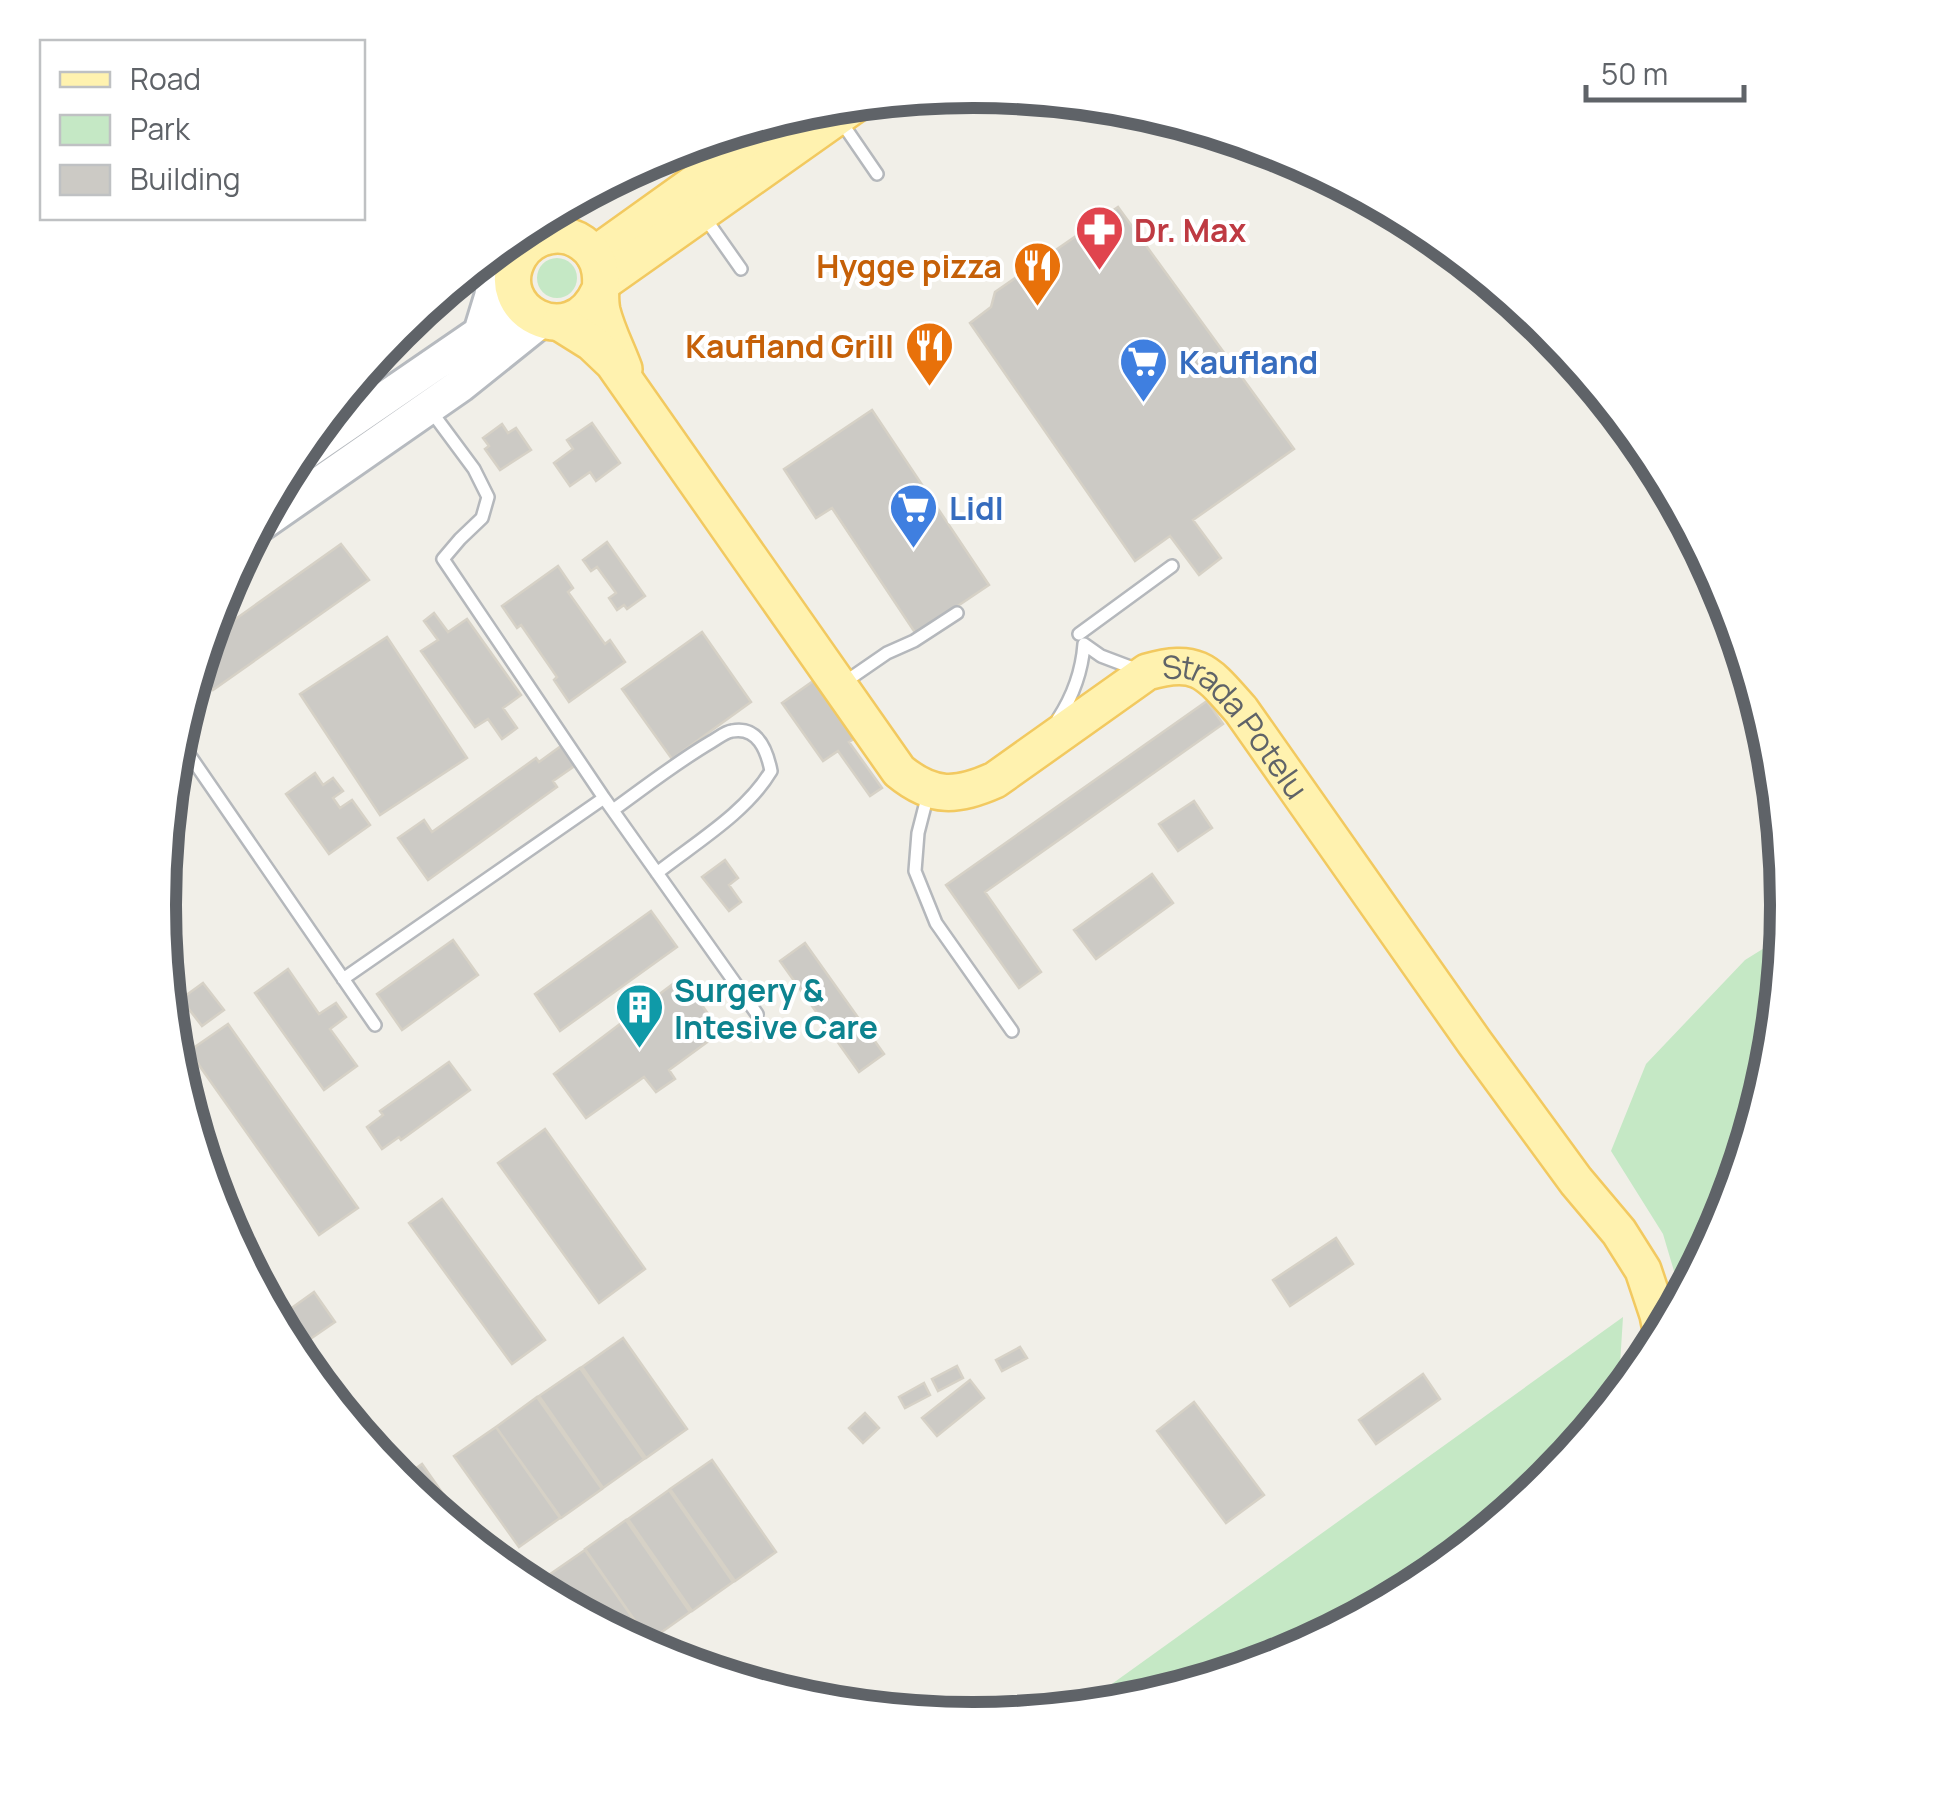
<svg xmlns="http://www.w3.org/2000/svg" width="1946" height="1809" viewBox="0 0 1946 1809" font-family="Manrope,sans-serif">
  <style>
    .green { fill: #c5e8c5 }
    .building { fill: #cccac5; stroke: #d6d1c6; stroke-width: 2.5 }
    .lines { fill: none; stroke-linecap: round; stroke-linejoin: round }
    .service-casing { stroke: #b5b8bc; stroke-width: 16 }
    .secondary-casing { stroke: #b6babf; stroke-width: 38 }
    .primary-casing { stroke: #f2c960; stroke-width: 40 }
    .service { stroke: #fff; stroke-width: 11 }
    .secondary { stroke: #fff; stroke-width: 32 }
    .primary { stroke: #fff2af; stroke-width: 35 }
    .labels { text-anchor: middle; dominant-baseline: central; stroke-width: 8; stroke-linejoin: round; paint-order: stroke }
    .health-label { font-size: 32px; font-weight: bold; fill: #be3a42; stroke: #fff; text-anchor: start }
    .food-label { font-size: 32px; font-weight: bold; fill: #c56008; stroke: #fff; text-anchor: end }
    .shop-label { font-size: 32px; font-weight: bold; fill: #366cbe; stroke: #fff; text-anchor: start }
    .street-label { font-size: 32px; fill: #5f6368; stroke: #fff }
    .culture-label { font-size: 32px; font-weight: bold; fill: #0d838f; stroke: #fff; text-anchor: start }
    .rim { fill: none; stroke: #5f6368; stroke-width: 12 }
  </style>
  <rect width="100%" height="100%" fill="#f1efe8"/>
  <path class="green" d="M537 278a20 20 0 1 1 40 0a20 20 0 1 1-40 0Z
    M 1785,935 L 1772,1064 L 1725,1217 L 1682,1298 L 1663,1234 L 1611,1151 L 1646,1064 L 1745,960 Z
    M 1623,1317 L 1618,1396 L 1549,1481 L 1425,1582 L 1284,1657 L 1131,1703 L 1077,1709 Z"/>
  <path class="building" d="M 642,162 L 575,210 L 569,202 Z
    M 1118,207 L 1294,449 L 1193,520 L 1221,558 L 1199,575 L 1170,536 L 1135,561 L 970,323 L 991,307 L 995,292 Z
    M 872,410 L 989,585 L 916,634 L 832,508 L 816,518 L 784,469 Z
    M 592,423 L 620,463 L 596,481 L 590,472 L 570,486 L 554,463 L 573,449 L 567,440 Z
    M 502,424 L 508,433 L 516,428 L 531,450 L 500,470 L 485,449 L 489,446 L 483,438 Z
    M 607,542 L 645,596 L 627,609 L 624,605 L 617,610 L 609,598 L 616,593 L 597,567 L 591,571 L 583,560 Z
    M 341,544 L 369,580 L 213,690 L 198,668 L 206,640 Z
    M 558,566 L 573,588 L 568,592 L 605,644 L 610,640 L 625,662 L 569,702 L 554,680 L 557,677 L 521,625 L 517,628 L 502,606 Z
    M 434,613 L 448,632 L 467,619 L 521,695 L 503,708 L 517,728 L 502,739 L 488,719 L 475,727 L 421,651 L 438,640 L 424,621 Z
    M 702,632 L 751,702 L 672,759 L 622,689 Z
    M 387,637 L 467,758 L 380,815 L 300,694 Z
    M 816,679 L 857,737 L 849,742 L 882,788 L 870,796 L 838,751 L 823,761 L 782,703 Z
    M 1207,701 L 1223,724 L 985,892 L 1041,972 L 1019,988 L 946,885 Z
    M 565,743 L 579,763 L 553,781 L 557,787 L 428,880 L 398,838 L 424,820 L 432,832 L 536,758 L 539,762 Z
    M 315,773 L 323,785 L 333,778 L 343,791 L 333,798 L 340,808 L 352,800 L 370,825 L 329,854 L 286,794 Z
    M 1194,801 L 1212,828 L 1178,851 L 1159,824 Z
    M 725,860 L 738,878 L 729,885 L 741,902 L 729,911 L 702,877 Z
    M 1152,874 L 1173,903 L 1096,959 L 1074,930 Z
    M 651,911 L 677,947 L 560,1031 L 535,994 Z
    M 453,940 L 478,975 L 402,1030 L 377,994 Z
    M 805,943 L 884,1054 L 859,1072 L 780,961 Z
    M 288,969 L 319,1014 L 336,1003 L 346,1017 L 330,1029 L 357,1066 L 324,1090 L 255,993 Z
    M 682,977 L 721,1032 L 669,1070 L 675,1079 L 656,1092 L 644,1077 L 586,1118 L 554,1074 Z
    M 203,983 L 224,1010 L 202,1026 L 181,999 Z
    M 228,1024 L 358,1208 L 319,1235 L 189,1051 Z
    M 449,1062 L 470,1090 L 401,1140 L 399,1137 L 382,1149 L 367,1127 L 383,1115 L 380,1111 Z
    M 545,1129 L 645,1269 L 599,1303 L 498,1163 Z
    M 442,1199 L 545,1340 L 512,1364 L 409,1223 Z
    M 1336,1238 L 1353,1264 L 1290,1306 L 1273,1280 Z
    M 314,1292 L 335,1322 L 300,1346 L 279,1317 Z
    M 623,1338 L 687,1429 L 646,1458 L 582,1367 Z
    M 1020,1347 L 1027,1358 L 1002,1371 L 996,1360 Z
    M 957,1366 L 963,1378 L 938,1391 L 932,1379 Z
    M 580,1368 L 644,1459 L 603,1488 L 539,1396 Z
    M 1423,1374 L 1440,1399 L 1376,1444 L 1359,1420 Z
    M 970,1380 L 984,1398 L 937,1436 L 922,1418 Z
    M 924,1383 L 930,1395 L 905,1408 L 899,1397 Z
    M 537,1397 L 602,1489 L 561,1518 L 496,1427 Z
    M 1194,1402 L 1264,1495 L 1226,1523 L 1157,1431 Z
    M 865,1413 L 879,1428 L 863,1443 L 849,1428 Z
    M 496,1427 L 560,1518 L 519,1547 L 454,1456 Z
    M 712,1460 L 776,1552 L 735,1581 L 670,1489 Z
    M 422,1464 L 483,1551 L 398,1481 Z
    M 669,1490 L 733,1582 L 692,1611 L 628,1519 Z
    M 626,1520 L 690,1612 L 649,1641 L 585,1549 Z
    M 585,1550 L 649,1641 L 641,1646 L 560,1603 L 543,1579 Z"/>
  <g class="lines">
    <defs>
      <path id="service" d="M 840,120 L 877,174
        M 703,215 L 741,269
        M 431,411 L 474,469 L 488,497 L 482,518 L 460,539 L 443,559 L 604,798 L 757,1014
        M 1079,634 L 1172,566
        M 1084,644 L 1101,656 L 1138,670
        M 842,684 L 887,653 L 914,641 L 957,613
        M 1058,719 C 1073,696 1082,671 1084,644
        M 177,737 L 375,1025
        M 928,794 L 918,833 L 915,871 L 936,923 L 1012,1031
        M 613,810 C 645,787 677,762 711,742 C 718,738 725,732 732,731 C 758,726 767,751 771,771 C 746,813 695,843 657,873
        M 343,979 L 604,798"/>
      <path id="secondary" d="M 480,333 L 491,297 L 501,243
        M 289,464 L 480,333 L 519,302
        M 254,529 L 461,385 L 542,320"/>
      <g id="primary">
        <path d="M 594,255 L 794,112"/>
        <path d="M 601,284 L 860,101"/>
        <path d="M 599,291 C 571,354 489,310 519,257 C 525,246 537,238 549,236 C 573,231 597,248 600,272 C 602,285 599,297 602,311 C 607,331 617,350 624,369"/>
        <path id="s1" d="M 560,323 L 592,343 L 613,363 L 899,771 C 933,799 957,797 995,780 L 1147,672 C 1199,657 1208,673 1241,710 L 1475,1043 L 1576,1181 L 1619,1232 L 1643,1270 L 1658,1315 L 1662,1335"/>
      </g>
    </defs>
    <use href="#service" class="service-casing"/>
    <use href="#secondary" class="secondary-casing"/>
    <use href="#primary" class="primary-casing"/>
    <use href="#service" class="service"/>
    <use href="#secondary" class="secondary"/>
    <use href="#primary" class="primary"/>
  </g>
  <defs>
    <symbol id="pharmacy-pin" viewBox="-11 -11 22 30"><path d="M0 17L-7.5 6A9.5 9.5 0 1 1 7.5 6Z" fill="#e0444e" stroke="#fff"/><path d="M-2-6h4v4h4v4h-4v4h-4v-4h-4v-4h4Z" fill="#fff"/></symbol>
    <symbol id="restaurant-pin" viewBox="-11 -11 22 30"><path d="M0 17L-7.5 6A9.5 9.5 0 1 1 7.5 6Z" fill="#e8710a" stroke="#fff"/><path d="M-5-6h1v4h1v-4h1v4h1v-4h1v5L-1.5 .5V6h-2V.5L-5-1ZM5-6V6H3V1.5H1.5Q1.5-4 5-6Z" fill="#fff"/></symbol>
    <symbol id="supermarket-pin" viewBox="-11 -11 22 30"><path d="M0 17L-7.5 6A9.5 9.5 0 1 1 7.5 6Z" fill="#3f7fe0" stroke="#fff"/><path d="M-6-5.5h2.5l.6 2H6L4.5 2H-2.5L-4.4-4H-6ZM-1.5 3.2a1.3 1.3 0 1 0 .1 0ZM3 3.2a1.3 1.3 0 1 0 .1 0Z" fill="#fff"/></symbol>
    <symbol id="building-pin" viewBox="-11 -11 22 30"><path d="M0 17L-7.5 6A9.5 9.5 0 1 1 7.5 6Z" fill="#0f9aa8" stroke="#fff"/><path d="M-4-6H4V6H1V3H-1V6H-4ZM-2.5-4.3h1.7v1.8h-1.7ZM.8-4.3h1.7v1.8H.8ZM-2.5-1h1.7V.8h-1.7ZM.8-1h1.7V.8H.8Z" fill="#fff"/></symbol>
  </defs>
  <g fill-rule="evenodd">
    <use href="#pharmacy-pin" x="1072" y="202" width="55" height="75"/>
    <use href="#restaurant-pin" x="1010" y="238" width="55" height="75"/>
    <use href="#restaurant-pin" x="902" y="318" width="55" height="75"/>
    <use href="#supermarket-pin" x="1116" y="334" width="55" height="75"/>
    <use href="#supermarket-pin" x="886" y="480" width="55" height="75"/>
    <use href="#building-pin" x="612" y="980" width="55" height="75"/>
  </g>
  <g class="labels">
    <g class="health-label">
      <text x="1134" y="230">Dr. Max</text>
    </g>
    <g class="food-label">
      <text x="1002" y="266">Hygge pizza</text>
      <text x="894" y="346">Kaufland Grill</text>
    </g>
    <g class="shop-label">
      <text x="1179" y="362">Kaufland</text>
      <text x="949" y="508">Lidl</text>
    </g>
    <g class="street-label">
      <text stroke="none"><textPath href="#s1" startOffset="970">Strada Potelu</textPath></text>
    </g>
    <g class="culture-label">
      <text x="674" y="990">Surgery &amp;<tspan x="674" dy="37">Intesive Care</tspan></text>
    </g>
  </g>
  <path d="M0 0H1946V1809H0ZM176 905a797 797 0 1 1 1594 0a797 797 0 1 1-1594 0Z" fill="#fff" fill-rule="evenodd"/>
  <path class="rim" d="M176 905a797 797 0 1 1 1594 0a797 797 0 1 1-1594 0Z"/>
  <rect x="40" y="40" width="325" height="180" fill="#ffffff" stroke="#bfc1c3" stroke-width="2.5"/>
  <rect x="60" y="72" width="50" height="15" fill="#fff2af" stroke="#bfc1c3" stroke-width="2.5"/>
  <text x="130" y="90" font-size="30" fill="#5f6368">Road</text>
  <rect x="60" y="115" width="50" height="30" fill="#c5e8c5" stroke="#bfc1c3" stroke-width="2.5"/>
  <text x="130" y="140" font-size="30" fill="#5f6368">Park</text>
  <rect x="60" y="165" width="50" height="30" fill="#cccac5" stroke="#bfc1c3" stroke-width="2.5"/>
  <text x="130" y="190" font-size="30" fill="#5f6368">Building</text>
  <path d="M1586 85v15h158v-15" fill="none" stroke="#5f6368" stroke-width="5"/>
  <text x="1601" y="85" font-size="30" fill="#5f6368" stroke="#ffffff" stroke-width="8" paint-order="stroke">50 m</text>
</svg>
